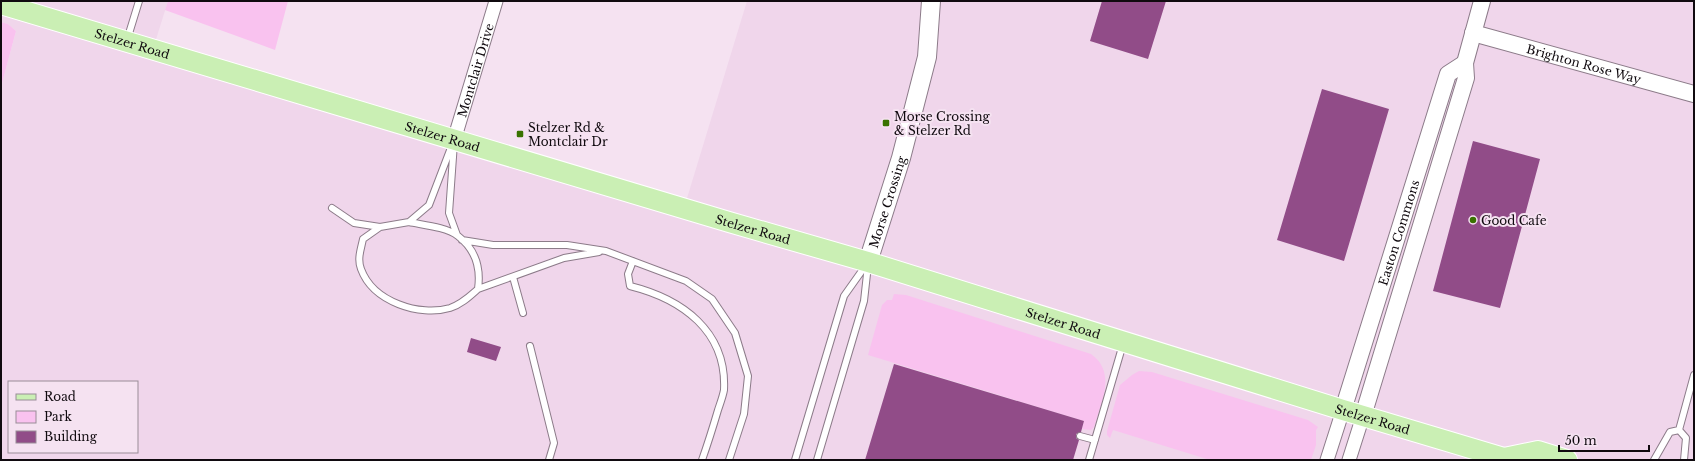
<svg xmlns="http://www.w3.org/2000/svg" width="1695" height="461" viewBox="0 0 1695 461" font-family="'Libre Baskerville',serif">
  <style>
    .built { fill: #f0d6eb; fill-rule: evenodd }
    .green { fill: #f9c2ef }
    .building { fill: #914c88 }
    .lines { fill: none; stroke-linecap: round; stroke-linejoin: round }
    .service-casing { stroke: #8c7b89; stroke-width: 8 }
    .minor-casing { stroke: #8c7b89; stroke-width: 15 }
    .tertiary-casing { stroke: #8c7b89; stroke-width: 18 }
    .secondary-casing { stroke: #8c7b89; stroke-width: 20 }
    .primary-casing { stroke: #fff; stroke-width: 22 }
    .service { stroke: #fff; stroke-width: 6 }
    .minor { stroke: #fff; stroke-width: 13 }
    .tertiary { stroke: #fff; stroke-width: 16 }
    .secondary { stroke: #fff; stroke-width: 18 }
    .primary { stroke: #caefb4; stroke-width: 20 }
    .poi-dot { fill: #397200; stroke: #f5e2f1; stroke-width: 1.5 }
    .labels { text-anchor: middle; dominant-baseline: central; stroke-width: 4; stroke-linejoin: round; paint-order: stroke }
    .street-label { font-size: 12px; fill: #100a0f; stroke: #f5e2f1 }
    .poi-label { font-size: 12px; fill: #100a0f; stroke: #f5e2f1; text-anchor: start }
  </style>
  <rect width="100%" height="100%" fill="#f5e2f1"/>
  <path class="built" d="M 1,1 L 168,1 L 153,49 L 684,208 L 747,1 L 1694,1 L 1694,460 L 1,460 L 1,87 L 16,31 L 8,24 L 1,22 ZM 9,382 L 137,382 L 137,452 L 9,452 Z"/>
  <path class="green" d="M 168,1 L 288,1 L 275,50 L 165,10 Z
    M 1,22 L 8,24 L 16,31 L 1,87 Z
    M 894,294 L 906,295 L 1091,354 C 1117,372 1101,403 1094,427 L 1091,430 L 1082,429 L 1084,421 L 868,355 L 882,305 L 887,300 L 892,300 Z
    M 1139,371 L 1152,372 L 1308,420 L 1318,427 L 1316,430 L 1316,445 L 1311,460 L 1210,460 L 1113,430 L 1110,438 L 1107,435 L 1107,431 L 1120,385 L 1132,375 Z"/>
  <path class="building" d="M 1102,1 L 1166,1 L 1148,59 L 1090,41 Z
    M 1322,89 L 1389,109 L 1344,261 L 1277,240 Z
    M 1473,141 L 1540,159 L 1500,308 L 1433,291 Z
    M 471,338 L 501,347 L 496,361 L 467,352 Z
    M 894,364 L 1084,421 L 1081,432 L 1076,434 L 1076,438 L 1079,440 L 1073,460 L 865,460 Z"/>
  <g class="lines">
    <defs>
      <path id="service" d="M 127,40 L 139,1
        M 454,143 L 449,213 L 457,235
        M 332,208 L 354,223 L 380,227
        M 409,222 C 423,225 446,227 458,236 C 475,249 481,268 478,289 C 470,296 462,304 450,308 C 420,317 373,302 361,269 C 357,259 361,249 363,239 L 380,227 Z
        M 409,222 L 429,205 L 452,145
        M 462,240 L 493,245 L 567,245 L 606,251 L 686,281 L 712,299 L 735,333 L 748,376 L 744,414 L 729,460
        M 633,261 L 628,274 L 630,286 C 682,299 727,331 724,390 C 723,396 720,404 718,410 C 713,427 708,443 702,460
        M 513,277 L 523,313
        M 478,289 L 564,258 L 599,252
        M 530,346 L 554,443 L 549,460
        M 1679,430 L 1694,375
        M 1679,430 L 1686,438 L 1684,460
        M 1080,436 L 1095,440
        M 795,460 L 844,296 L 866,265
        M 817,460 L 864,301 L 868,265
        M 1089,460 L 1123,344
        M 1654,460 L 1670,432 L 1679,430"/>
      <g id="minor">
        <path id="s1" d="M 454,140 L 496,1"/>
        <path d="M 1327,460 L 1343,410"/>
        <path d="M 1349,460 L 1363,416"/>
      </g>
      <g id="tertiary">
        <path id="s2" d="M 1473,33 L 1694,94"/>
        <path id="s3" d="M 1343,410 L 1448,74 L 1465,63"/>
        <path d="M 1363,416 L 1466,78 L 1465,63 L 1482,1"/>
      </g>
      <g id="secondary">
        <path id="s4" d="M 868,262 L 901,158 L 927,57 L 931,1"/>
      </g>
      <g id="primary">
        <path id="s5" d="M 1,4 L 729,222 L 868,262 L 1343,410 L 1504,458 L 1507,460"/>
        <path d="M 1504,458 L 1538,451 L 1567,460"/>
      </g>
    </defs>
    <use href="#service" class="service-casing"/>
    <use href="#minor" class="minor-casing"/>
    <use href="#tertiary" class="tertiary-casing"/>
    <use href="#secondary" class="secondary-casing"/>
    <use href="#primary" class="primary-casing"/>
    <use href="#service" class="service"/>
    <use href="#minor" class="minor"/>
    <use href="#tertiary" class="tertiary"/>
    <use href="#secondary" class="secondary"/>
    <use href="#primary" class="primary"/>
  </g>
  <g class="poi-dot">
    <rect x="882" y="119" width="8" height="8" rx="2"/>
    <rect x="516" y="130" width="8" height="8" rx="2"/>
    <circle cx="1473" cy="220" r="4"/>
  </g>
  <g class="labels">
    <g class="street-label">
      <text stroke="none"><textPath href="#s5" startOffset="137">Stelzer Road</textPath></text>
      <text stroke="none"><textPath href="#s2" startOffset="115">Brighton Rose Way</textPath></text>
      <text stroke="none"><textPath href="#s1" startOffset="73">Montclair Drive</textPath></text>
      <text stroke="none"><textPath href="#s5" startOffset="461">Stelzer Road</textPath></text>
      <text stroke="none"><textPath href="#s4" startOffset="63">Morse Crossing</textPath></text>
      <text stroke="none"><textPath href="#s5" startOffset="785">Stelzer Road</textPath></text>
      <text stroke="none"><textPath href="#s3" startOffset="186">Easton Commons</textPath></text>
      <text stroke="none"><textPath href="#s5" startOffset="1109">Stelzer Road</textPath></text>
      <text stroke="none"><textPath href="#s5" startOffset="1433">Stelzer Road</textPath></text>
    </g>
    <g class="poi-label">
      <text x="894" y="116">Morse Crossing<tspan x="894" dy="14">&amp; Stelzer Rd</tspan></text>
      <text x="528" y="127">Stelzer Rd &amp;<tspan x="528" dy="14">Montclair Dr</tspan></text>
      <text x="1481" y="220">Good Cafe</text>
    </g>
  </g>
  <rect width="1695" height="461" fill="none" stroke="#100a0f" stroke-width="4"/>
  <rect x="8" y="381" width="130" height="72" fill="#f5e2f1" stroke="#998c97"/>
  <rect x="16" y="394" width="20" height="6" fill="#caefb4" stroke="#998c97"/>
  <text x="44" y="401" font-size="12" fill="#100a0f">Road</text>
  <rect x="16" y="411" width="20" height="12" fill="#f9c2ef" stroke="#998c97"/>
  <text x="44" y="421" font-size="12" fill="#100a0f">Park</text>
  <rect x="16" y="431" width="20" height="12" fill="#914c88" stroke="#998c97"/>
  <text x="44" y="441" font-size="12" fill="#100a0f">Building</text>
  <path d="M1559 445v6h90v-6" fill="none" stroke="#100a0f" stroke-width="2"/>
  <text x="1565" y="445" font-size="12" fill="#100a0f" stroke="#f5e2f1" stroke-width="3" paint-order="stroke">50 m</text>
</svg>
